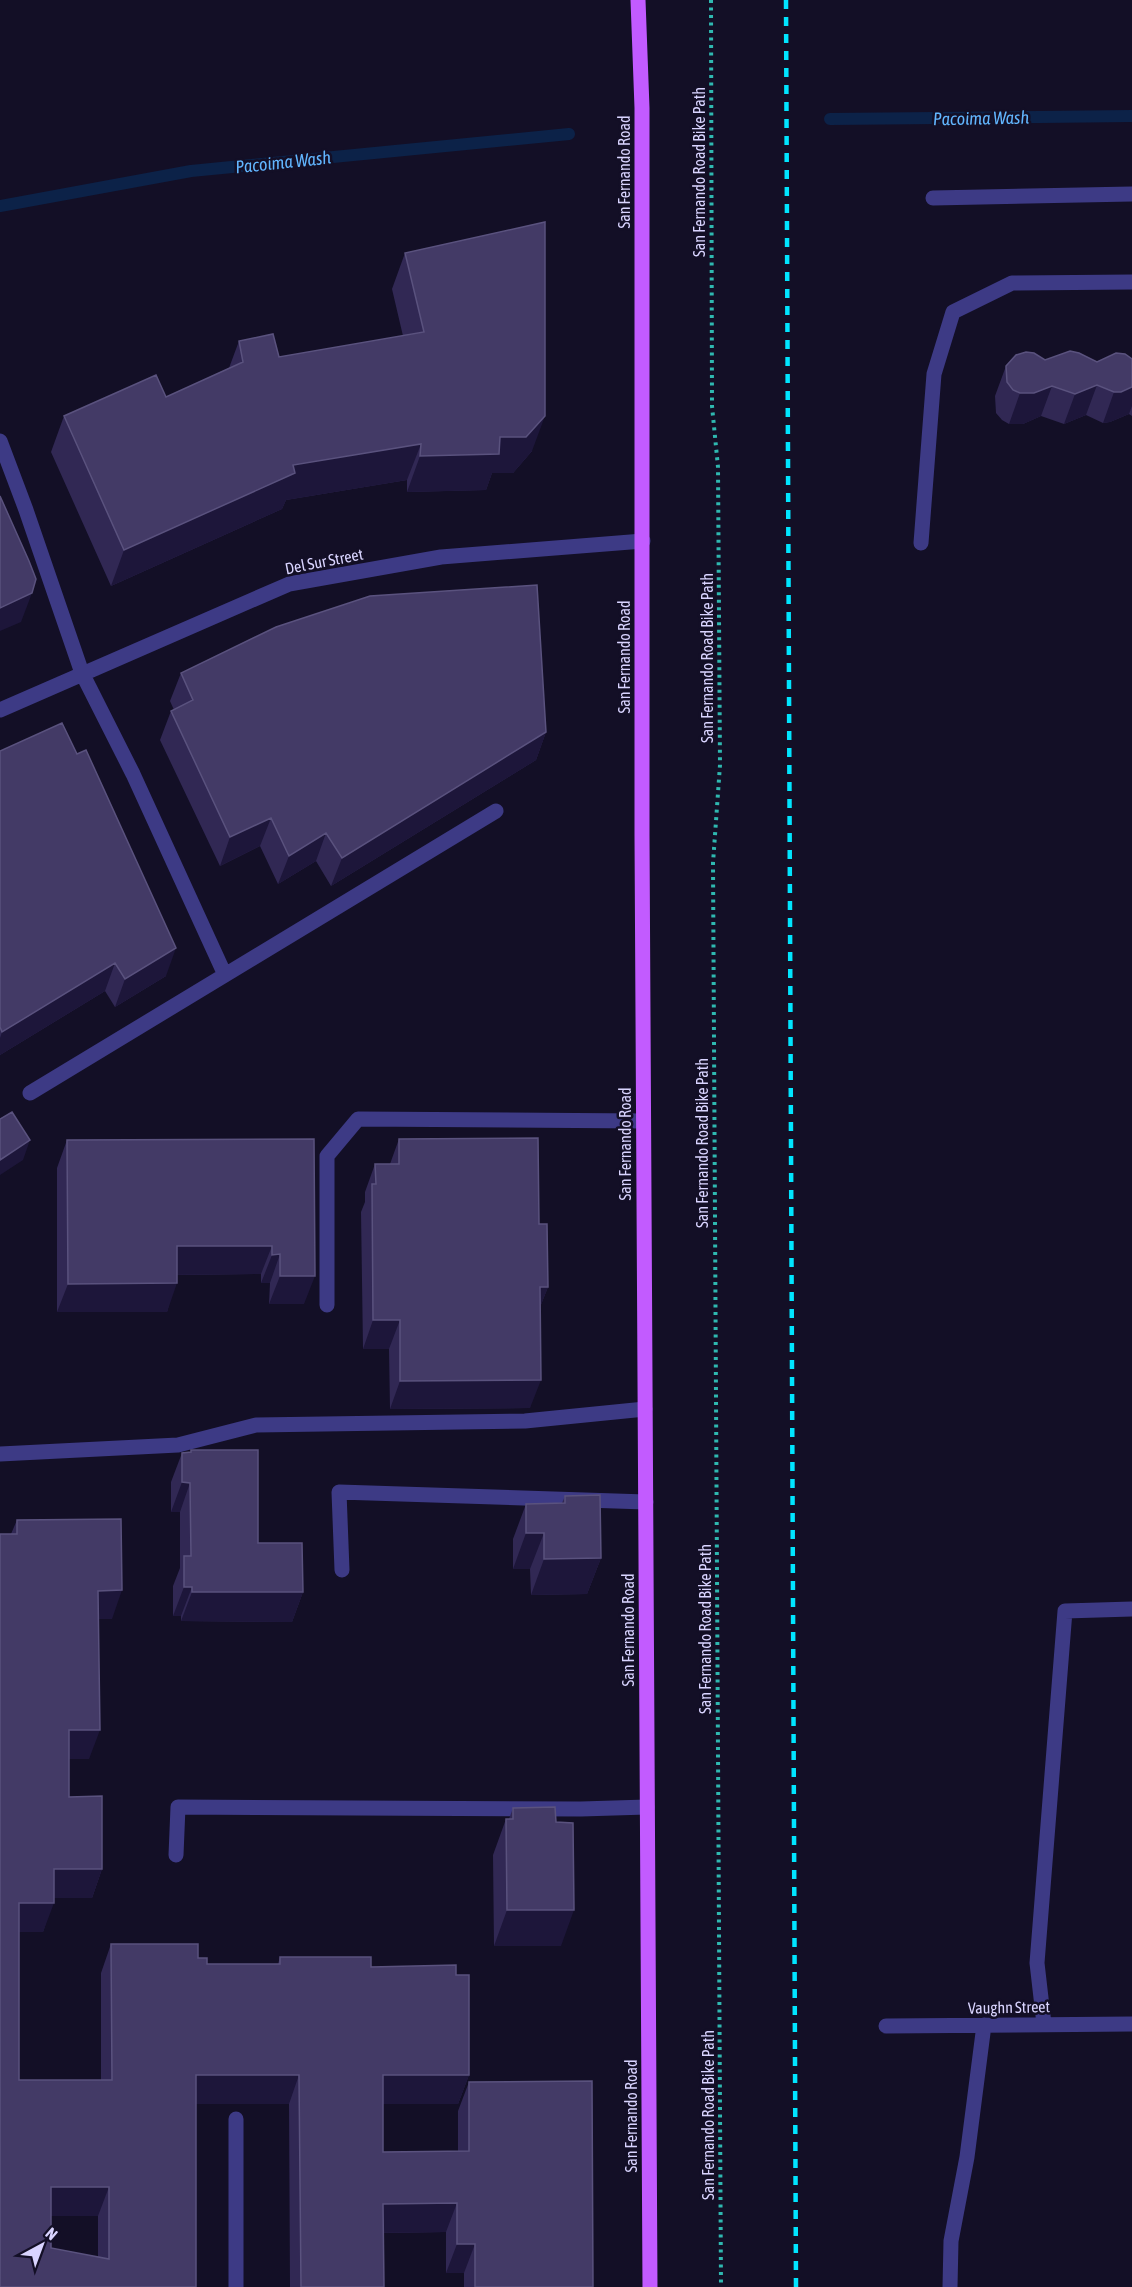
<svg xmlns="http://www.w3.org/2000/svg" width="1132" height="2287" viewBox="0 0 1132 2287" font-family="'Asap Condensed',sans-serif">
  <style>
    .lines { fill: none; stroke-linecap: round; stroke-linejoin: round }
    .stream { stroke: #0c2248; stroke-width: 12 }
    .path { stroke: #2fb8b0; stroke-width: 4; stroke-dasharray: 3 4.5; stroke-linecap: butt }
    .minor { stroke: #3d3a85; stroke-width: 15 }
    .major { stroke: #c25bff; stroke-width: 15 }
    .rail { stroke: #00e5ff; stroke-width: 4.5; stroke-dasharray: 9 8; stroke-linecap: butt }
    .wall { fill: #312854; fill-rule: evenodd }
    .shaded-wall { fill: #1d163a }
    .building { fill: #433a66; stroke: #5a527e; stroke-width: 1.5; fill-rule: evenodd }
    .labels { text-anchor: middle; dominant-baseline: central; stroke-width: 5; stroke-linejoin: round; paint-order: stroke }
    .street-label { font-size: 16px; fill: #d9d4ff; stroke: #130f26 }
    .water-label { font-size: 18px; font-style: italic; fill: #62b6ff; stroke: #130f26 }
  </style>
  <rect width="100%" height="100%" fill="#130f26"/>
  <g class="lines">
    <path class="stream" d="M 830,119 L 1132,116
      M 0,206 L 191,171 L 569,134"/>
    <path class="path" d="M 711,0 L 712,406 L 718,467 L 720,765 L 713,863 L 721,2287"/>
    <path class="minor" d="M 933,198 L 1132,194
      M 0,441 L 26,510 L 82,673 L 133,774 L 225,975
      M 921,543 L 934,374 L 953,312 L 1012,283 L 1132,282
      M 0,710 L 289,584 L 441,557 L 643,541
      M 30,1093 L 496,811
      M 327,1305 L 327,1156 L 358,1119 L 643,1121
      M 0,1454 L 178,1445 L 256,1425 L 525,1421 L 645,1409
      M 342,1570 L 339,1492 L 646,1502
      M 176,1855 L 178,1807 L 581,1809 L 647,1807
      M 1044,2024 L 1037,1963 L 1065,1611 L 1132,1609
      M 886,2026 L 1132,2024
      M 236,2287 L 236,2119
      M 950,2287 L 951,2241 L 967,2157 L 984,2025"/>
    <path class="major" d="M 638,0 L 642,108 L 642,835 L 650,2287"/>
    <path class="rail" d="M 786,0 L 796,2287"/>
  </g>
  <path class="wall" d="M 405,253 L 532,451 L 513,473 L 492,473 L 486,490 L 407,492 L 407,480 L 286,500 L 282,509 L 111,586 L 51,452 L 64,416 L 166,397 L 229,368 L 239,341 L 279,357 L 403,336 L 392,289 Z
    M 1132,359 L 1132,416 L 1129,414 L 1110,422 L 1103,423 L 1086,415 L 1064,424 L 1041,416 L 1023,424 L 1009,424 L 1002,420 L 996,413 L 995,396 L 1006,366 L 1045,360 L 1097,362 Z
    M 181,673 L 546,732 L 536,760 L 331,886 L 316,861 L 278,884 L 260,846 L 220,866 L 160,740 L 171,711 L 174,710 L 170,701 Z
    M 0,751 L 166,976 L 115,1007 L 105,991 L 0,1055 Z
    M 314,1139 L 304,1304 L 269,1304 L 270,1283 L 261,1283 L 261,1274 L 177,1275 L 167,1312 L 57,1312 L 57,1168 L 67,1140 Z
    M 399,1139 L 539,1224 L 548,1287 L 540,1307 L 530,1408 L 390,1409 L 389,1349 L 363,1349 L 361,1212 L 365,1202 L 365,1192 L 375,1164 L 390,1164 Z
    M 191,1450 L 258,1543 L 303,1592 L 292,1622 L 181,1621 L 181,1616 L 173,1616 L 173,1586 L 180,1568 L 180,1512 L 171,1512 L 171,1482 L 182,1453 L 191,1453 Z
    M 565,1496 L 601,1558 L 587,1594 L 531,1595 L 530,1569 L 513,1569 L 513,1539 L 526,1504 L 562,1503 Z
    M 17,1520 L 112,1619 L 98,1619 L 89,1759 L 69,1759 L 69,1797 L 102,1869 L 92,1898 L 54,1898 L 43,1932 L 19,1932 L 19,2080 L 101,2080 L 101,1973 L 111,1944 L 198,1958 L 207,1964 L 278,1964 L 280,1957 L 456,1975 L 469,2075 L 458,2104 L 383,2104 L 383,2152 L 458,2151 L 458,2111 L 469,2082 L 593,2287 L 464,2287 L 464,2273 L 446,2273 L 446,2232 L 383,2233 L 384,2287 L 290,2287 L 289,2104 L 196,2104 L 196,2287 L 0,2287 L 11,1534 ZM 51,2216 L 98,2216 L 98,2257 L 51,2248 Z
    M 513,1808 L 561,1946 L 494,1946 L 493,1855 L 506,1819 L 509,1819 Z"/>
  <path class="shaded-wall" d="M 1097,385 L 1086,415 L 1064,424 L 1075,394 Z
    M 1052,386 L 1041,416 L 1023,424 L 1009,424 L 1020,393 Z
    M 1132,387 L 1132,406 L 1129,414 L 1110,422 L 1103,423 L 1114,392 Z
    M 545,416 L 532,451 L 513,473 L 492,473 L 486,490 L 407,492 L 420,456 L 500,437 Z
    M 421,444 L 407,480 L 286,500 L 282,509 L 111,586 L 124,550 L 293,465 Z
    M 32,593 L 21,622 L 0,631 L 0,608 Z
    M 546,732 L 536,760 L 331,886 L 342,858 Z
    M 271,818 L 260,846 L 220,866 L 230,837 Z
    M 326,833 L 316,861 L 278,884 L 289,856 Z
    M 176,948 L 166,976 L 115,1007 L 125,979 Z
    M 115,963 L 105,991 L 0,1055 L 0,1038 L 2,1032 Z
    M 30,1140 L 23,1160 L 0,1175 L 0,1160 Z
    M 177,1246 L 272,1246 L 261,1274 L 167,1275 Z
    M 280,1254 L 270,1283 L 261,1283 L 272,1255 Z
    M 280,1276 L 315,1276 L 304,1304 L 269,1304 Z
    M 177,1283 L 167,1312 L 57,1312 L 68,1284 Z
    M 540,1287 L 548,1287 L 537,1315 Z
    M 373,1320 L 400,1320 L 389,1349 L 363,1349 Z
    M 541,1380 L 530,1408 L 390,1409 L 400,1381 Z
    M 182,1482 L 190,1483 L 180,1512 L 171,1512 Z
    M 526,1533 L 544,1533 L 530,1569 L 513,1569 Z
    M 601,1558 L 587,1594 L 531,1595 L 544,1559 Z
    M 184,1587 L 192,1587 L 181,1616 L 173,1616 Z
    M 122,1590 L 112,1619 L 88,1619 L 98,1591 Z
    M 192,1592 L 303,1592 L 292,1622 L 181,1621 Z
    M 69,1730 L 100,1730 L 89,1759 L 58,1759 Z
    M 54,1869 L 102,1869 L 92,1898 L 44,1898 Z
    M 19,1903 L 54,1903 L 43,1932 L 9,1932 Z
    M 507,1910 L 574,1910 L 561,1946 L 494,1946 Z
    M 196,2075 L 299,2075 L 289,2104 L 185,2104 Z
    M 383,2075 L 469,2075 L 458,2104 L 372,2104 Z
    M 51,2187 L 109,2187 L 98,2216 L 40,2216 Z
    M 457,2203 L 446,2232 L 373,2233 L 383,2204 Z
    M 457,2244 L 475,2244 L 464,2273 L 446,2273 Z"/>
  <path class="building" d="M 545,222 L 545,416 L 526,437 L 500,437 L 499,454 L 420,456 L 421,444 L 293,465 L 295,473 L 124,550 L 64,416 L 156,375 L 166,397 L 243,362 L 239,341 L 273,334 L 279,357 L 424,332 L 405,253 Z
    M 1070,351 L 1079,353 L 1097,362 L 1116,353 L 1125,354 L 1132,359 L 1132,387 L 1121,392 L 1114,392 L 1097,385 L 1075,394 L 1052,386 L 1034,393 L 1020,393 L 1013,390 L 1007,382 L 1006,366 L 1016,355 L 1026,352 L 1034,353 L 1045,360 Z
    M 0,496 L 29,561 L 36,579 L 32,593 L 0,608 Z
    M 537,585 L 546,732 L 342,858 L 326,833 L 289,856 L 271,818 L 230,837 L 171,711 L 193,700 L 181,673 L 276,627 L 370,596 Z
    M 62,723 L 77,754 L 86,750 L 176,948 L 125,979 L 115,963 L 2,1032 L 0,1027 L 0,751 Z
    M 12,1112 L 30,1140 L 0,1160 L 0,1119 Z
    M 538,1138 L 539,1224 L 547,1224 L 548,1287 L 540,1287 L 541,1380 L 400,1381 L 400,1320 L 373,1320 L 372,1184 L 376,1184 L 375,1164 L 399,1164 L 399,1139 Z
    M 314,1139 L 315,1276 L 280,1276 L 280,1254 L 272,1255 L 272,1246 L 177,1246 L 177,1283 L 68,1284 L 67,1140 Z
    M 191,1450 L 258,1450 L 258,1543 L 302,1543 L 303,1592 L 192,1592 L 192,1587 L 184,1587 L 184,1556 L 191,1556 L 190,1483 L 182,1482 L 182,1453 L 191,1452 Z
    M 600,1495 L 601,1558 L 544,1559 L 544,1533 L 526,1533 L 526,1504 L 565,1503 L 565,1496 Z
    M 121,1519 L 122,1590 L 98,1591 L 100,1730 L 69,1730 L 69,1797 L 102,1796 L 102,1869 L 54,1869 L 54,1903 L 19,1903 L 19,2080 L 112,2080 L 111,1944 L 198,1944 L 198,1958 L 207,1958 L 207,1964 L 280,1964 L 280,1957 L 371,1957 L 371,1967 L 456,1965 L 456,1975 L 469,1975 L 469,2075 L 383,2075 L 383,2152 L 469,2151 L 469,2082 L 592,2081 L 593,2287 L 475,2287 L 475,2244 L 457,2244 L 457,2203 L 383,2204 L 384,2287 L 301,2287 L 299,2075 L 196,2075 L 196,2287 L 0,2287 L 0,1534 L 17,1534 L 17,1520 ZM 51,2187 L 109,2187 L 109,2259 L 51,2248 Z
    M 555,1807 L 556,1822 L 573,1823 L 574,1910 L 507,1910 L 506,1819 L 513,1819 L 513,1808 Z"/>
  <g class="labels">
    <g class="street-label">
      <text transform="translate(624 172) rotate(-90)">San Fernando Road</text>
      <text transform="translate(699 172) rotate(-90)">San Fernando Road Bike Path</text>
      <text transform="translate(324 561) rotate(-11)">Del Sur Street</text>
      <text transform="translate(624 657) rotate(-90)">San Fernando Road</text>
      <text transform="translate(707 658) rotate(-90)">San Fernando Road Bike Path</text>
      <text transform="translate(702 1143) rotate(-90)">San Fernando Road Bike Path</text>
      <text transform="translate(625 1144) rotate(-90)">San Fernando Road</text>
      <text transform="translate(705 1629) rotate(-90)">San Fernando Road Bike Path</text>
      <text transform="translate(628 1630) rotate(-90)">San Fernando Road</text>
      <text transform="translate(1009 2007) rotate(-1)">Vaughn Street</text>
      <text transform="translate(708 2115) rotate(-90)">San Fernando Road Bike Path</text>
      <text transform="translate(631 2116) rotate(-90)">San Fernando Road</text>
    </g>
    <g class="water-label">
      <text transform="translate(981 118) rotate(-1)">Pacoima Wash</text>
      <text transform="translate(283 162) rotate(-6)">Pacoima Wash</text>
    </g>
  </g>
  <g transform="translate(42 2245) rotate(41)" stroke="#130f26" stroke-width="4.5" paint-order="stroke">
  <path d="M0-4.5L10 22L0 15L-10 22Z" fill="#d9d4ff"/>
  <text y="-9" font-size="16" font-weight="bold" text-anchor="middle" fill="#d9d4ff">N</text>
  </g>
</svg>
